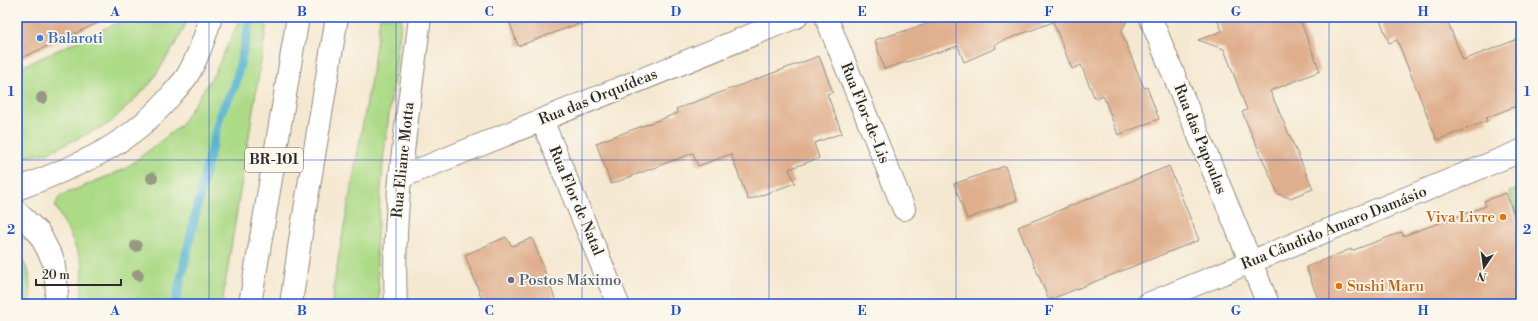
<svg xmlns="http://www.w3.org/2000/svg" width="1538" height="321" viewBox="0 0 1538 321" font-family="'Libre Bodoni',serif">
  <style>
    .green { fill: #acda86; stroke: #6c8258 }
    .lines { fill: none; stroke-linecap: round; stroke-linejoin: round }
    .stream { stroke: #53b3d2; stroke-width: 9 }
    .building { fill: #dfae8c }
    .minor-casing { stroke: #908a7e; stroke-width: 24 }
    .major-casing { stroke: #908a7e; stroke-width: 24 }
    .highway-casing { stroke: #908a7e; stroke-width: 24 }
    .minor { stroke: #fff; stroke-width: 22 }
    .major { stroke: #fff; stroke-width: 22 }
    .highway { stroke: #fff; stroke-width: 22 }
    .tree { fill: #989882 }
    .grid { fill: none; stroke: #1d4ed8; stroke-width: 1; stroke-opacity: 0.55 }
    .shop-dot { fill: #3f7fe0; stroke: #fbf7ec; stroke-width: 1.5 }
    .food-dot { fill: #e8710a; stroke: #fbf7ec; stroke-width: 1.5 }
    .service-dot { fill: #5c6f8a; stroke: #fbf7ec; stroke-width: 1.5 }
    .labels { text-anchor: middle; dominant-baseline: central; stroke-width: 3.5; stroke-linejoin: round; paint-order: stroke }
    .shield { fill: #fbf7ec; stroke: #696865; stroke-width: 1 }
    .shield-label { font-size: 14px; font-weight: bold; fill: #2b2b2b }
    .shop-label { font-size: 15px; fill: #366cbe; stroke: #fbf7ec; text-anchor: start }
    .street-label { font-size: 15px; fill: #2b2b2b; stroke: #fbf7ec }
    .food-label { font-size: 15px; fill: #c56008; stroke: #fbf7ec; text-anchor: end }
    .service-label { font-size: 15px; fill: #4e5e75; stroke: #fbf7ec; text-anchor: start }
    .neatline { fill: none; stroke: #1d4ed8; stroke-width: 1.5 }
    .grid-label { font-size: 13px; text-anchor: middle; font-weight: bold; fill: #1d4ed8 }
  </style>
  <rect width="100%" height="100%" fill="#fbf7ec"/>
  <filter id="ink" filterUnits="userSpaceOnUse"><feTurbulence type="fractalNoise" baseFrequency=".025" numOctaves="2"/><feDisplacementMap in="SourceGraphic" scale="8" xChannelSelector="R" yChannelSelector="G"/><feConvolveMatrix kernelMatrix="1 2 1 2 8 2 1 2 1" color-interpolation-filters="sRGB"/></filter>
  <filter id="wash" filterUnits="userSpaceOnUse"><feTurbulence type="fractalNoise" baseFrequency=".012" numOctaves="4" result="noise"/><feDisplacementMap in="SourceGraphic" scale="16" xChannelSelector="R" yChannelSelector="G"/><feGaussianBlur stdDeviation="0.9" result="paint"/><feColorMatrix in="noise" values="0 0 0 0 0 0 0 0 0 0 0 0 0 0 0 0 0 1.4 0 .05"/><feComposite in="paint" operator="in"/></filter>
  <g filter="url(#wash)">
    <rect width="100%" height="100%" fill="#f5e8d1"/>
    <path class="green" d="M 130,17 L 189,17 L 179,38 L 150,84 L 110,123 L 47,153 L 17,158 L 17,69 Z
      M 241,17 L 268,17 L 222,304 L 81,304 L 83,265 L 71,236 L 55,206 L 60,196 L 125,169 L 180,126 L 214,74 Z
      M 380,17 L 402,17 L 384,152 L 376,248 L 380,304 L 332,304 L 335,277 L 371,79 Z
      M 1521,188 L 1521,227 L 1509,192 Z
      M 17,249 L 29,273 L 31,300 L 29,304 L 17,304 Z"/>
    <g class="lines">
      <path class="stream" d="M 175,304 L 205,173 L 221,112 L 235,86 L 251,17"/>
    </g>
    <g id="blocks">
      <path class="building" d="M 17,17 L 111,17 L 17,60 Z
        M 508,17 L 589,17 L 589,20 L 518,46 Z
        M 950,17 L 1129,17 L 1121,32 L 1144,88 L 1147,87 L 1159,119 L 1118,135 L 1103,95 L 1095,99 L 1081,65 L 1072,69 L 1053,22 L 995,44 L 996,48 L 964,62 L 958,46 L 884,69 L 875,40 Z
        M 1216,17 L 1299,17 L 1320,71 L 1270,91 L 1313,189 L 1290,198 L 1278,194 L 1242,112 L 1247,110 L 1224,49 L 1198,40 L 1222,31 Z
        M 1379,17 L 1451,17 L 1451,19 L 1447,20 L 1463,60 L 1521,38 L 1521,104 L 1486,118 L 1487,121 L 1437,140 L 1397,40 L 1389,43 Z
        M 819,56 L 833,92 L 827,94 L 842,133 L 814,143 L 819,158 L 789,169 L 795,183 L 748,200 L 731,154 L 698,166 L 693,153 L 611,184 L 596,143 L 678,113 L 676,109 Z
        M 1005,166 L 1017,200 L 967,219 L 954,184 Z
        M 1169,166 L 1199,240 L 1049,300 L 1018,227 Z
        M 1506,193 L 1521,233 L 1521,304 L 1320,304 L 1306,267 L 1351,249 L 1351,251 L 1402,232 L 1403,236 L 1486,206 L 1484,201 Z
        M 506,237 L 512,246 L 532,238 L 557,304 L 484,304 L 465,255 Z"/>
    </g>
  </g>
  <g filter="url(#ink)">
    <use href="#blocks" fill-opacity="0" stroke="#908a7e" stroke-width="1"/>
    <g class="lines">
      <defs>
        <path id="minor" d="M 826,17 L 904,209
          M 1150,17 L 1268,304
          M 542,120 L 618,304
          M 401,177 L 796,17
          M 1148,304 L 1521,151"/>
        <path id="major" d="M 17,189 C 78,166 131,145 173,93 C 178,87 183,82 187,76 C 198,58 205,37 211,17
          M 17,212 L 39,233 L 53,260 L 57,290 L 55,304
          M 396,304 C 391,208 409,112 420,17"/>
        <path id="highway" d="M 250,304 L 298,17
          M 291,304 L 301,234 L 337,17"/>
      </defs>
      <use href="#minor" class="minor-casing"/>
      <use href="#major" class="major-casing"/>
      <use href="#highway" class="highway-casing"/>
      <use href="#minor" class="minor"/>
      <use href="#major" class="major"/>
      <use href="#highway" class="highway"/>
    </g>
    <g class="tree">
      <circle cx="42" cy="98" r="6"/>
      <circle cx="152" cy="178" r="6"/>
      <circle cx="136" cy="246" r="6"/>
      <circle cx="138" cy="275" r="6"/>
    </g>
  </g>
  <path class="grid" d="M 209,17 L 209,304M 396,17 L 396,304M 582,17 L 582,304M 769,17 L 769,304M 956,17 L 956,304M 1142,17 L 1142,304M 1329,17 L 1329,304M 17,160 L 1521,160"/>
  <circle class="shop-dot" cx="40" cy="38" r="4"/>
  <g class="food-dot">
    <circle cx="1503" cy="217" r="4"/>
    <circle cx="1339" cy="286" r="4"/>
  </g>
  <circle class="service-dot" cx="511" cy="280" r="4"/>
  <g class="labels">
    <rect class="shield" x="245" y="148" width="58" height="24" rx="3"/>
    <g class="shield-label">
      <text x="274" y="160">BR-101</text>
    </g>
    <g class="shop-label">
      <text x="48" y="38">Balaroti</text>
    </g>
    <g class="street-label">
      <text transform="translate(598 97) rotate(-22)">Rua das Orquídeas</text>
      <text transform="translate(865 113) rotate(68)">Rua Flor-de-Lis</text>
      <text transform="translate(1200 139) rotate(68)">Rua das Papoulas</text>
      <text transform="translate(403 160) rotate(-84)">Rua Eliane Motta</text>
      <text transform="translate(576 201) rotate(67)">Rua Flor de Natal</text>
      <text transform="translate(1334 228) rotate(-22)">Rua Cândido Amaro Damásio</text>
    </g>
    <g class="food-label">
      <text x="1495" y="217">Viva Livre</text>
      <text x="1347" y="286" text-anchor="start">Sushi Maru</text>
    </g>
    <g class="service-label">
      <text x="519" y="280">Postos Máximo</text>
    </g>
  </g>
  <rect width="1538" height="321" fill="none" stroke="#fbf7ec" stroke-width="44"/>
  <g transform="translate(1484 267) rotate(193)" stroke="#fbf7ec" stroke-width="3" paint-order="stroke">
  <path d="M0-3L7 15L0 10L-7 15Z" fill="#2b2b2b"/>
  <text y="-6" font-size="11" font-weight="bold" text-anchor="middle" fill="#2b2b2b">N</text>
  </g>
  <path d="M36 279v6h85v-6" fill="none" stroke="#2b2b2b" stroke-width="2"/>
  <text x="42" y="279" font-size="12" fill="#2b2b2b" stroke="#fbf7ec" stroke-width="3" paint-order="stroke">20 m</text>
  <rect x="22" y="22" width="1494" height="277" class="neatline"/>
  <g class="grid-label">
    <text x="115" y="16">A</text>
    <text x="302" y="16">B</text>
    <text x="489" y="16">C</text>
    <text x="676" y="16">D</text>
    <text x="862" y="16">E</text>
    <text x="1049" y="16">F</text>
    <text x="1236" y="16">G</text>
    <text x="1423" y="16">H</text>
    <text x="11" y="96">1</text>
    <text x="1527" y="96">1</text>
    <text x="11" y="234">2</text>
    <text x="1527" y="234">2</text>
    <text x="115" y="315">A</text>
    <text x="302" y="315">B</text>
    <text x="489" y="315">C</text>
    <text x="676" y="315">D</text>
    <text x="862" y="315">E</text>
    <text x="1049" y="315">F</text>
    <text x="1236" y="315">G</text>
    <text x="1423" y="315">H</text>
  </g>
</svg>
